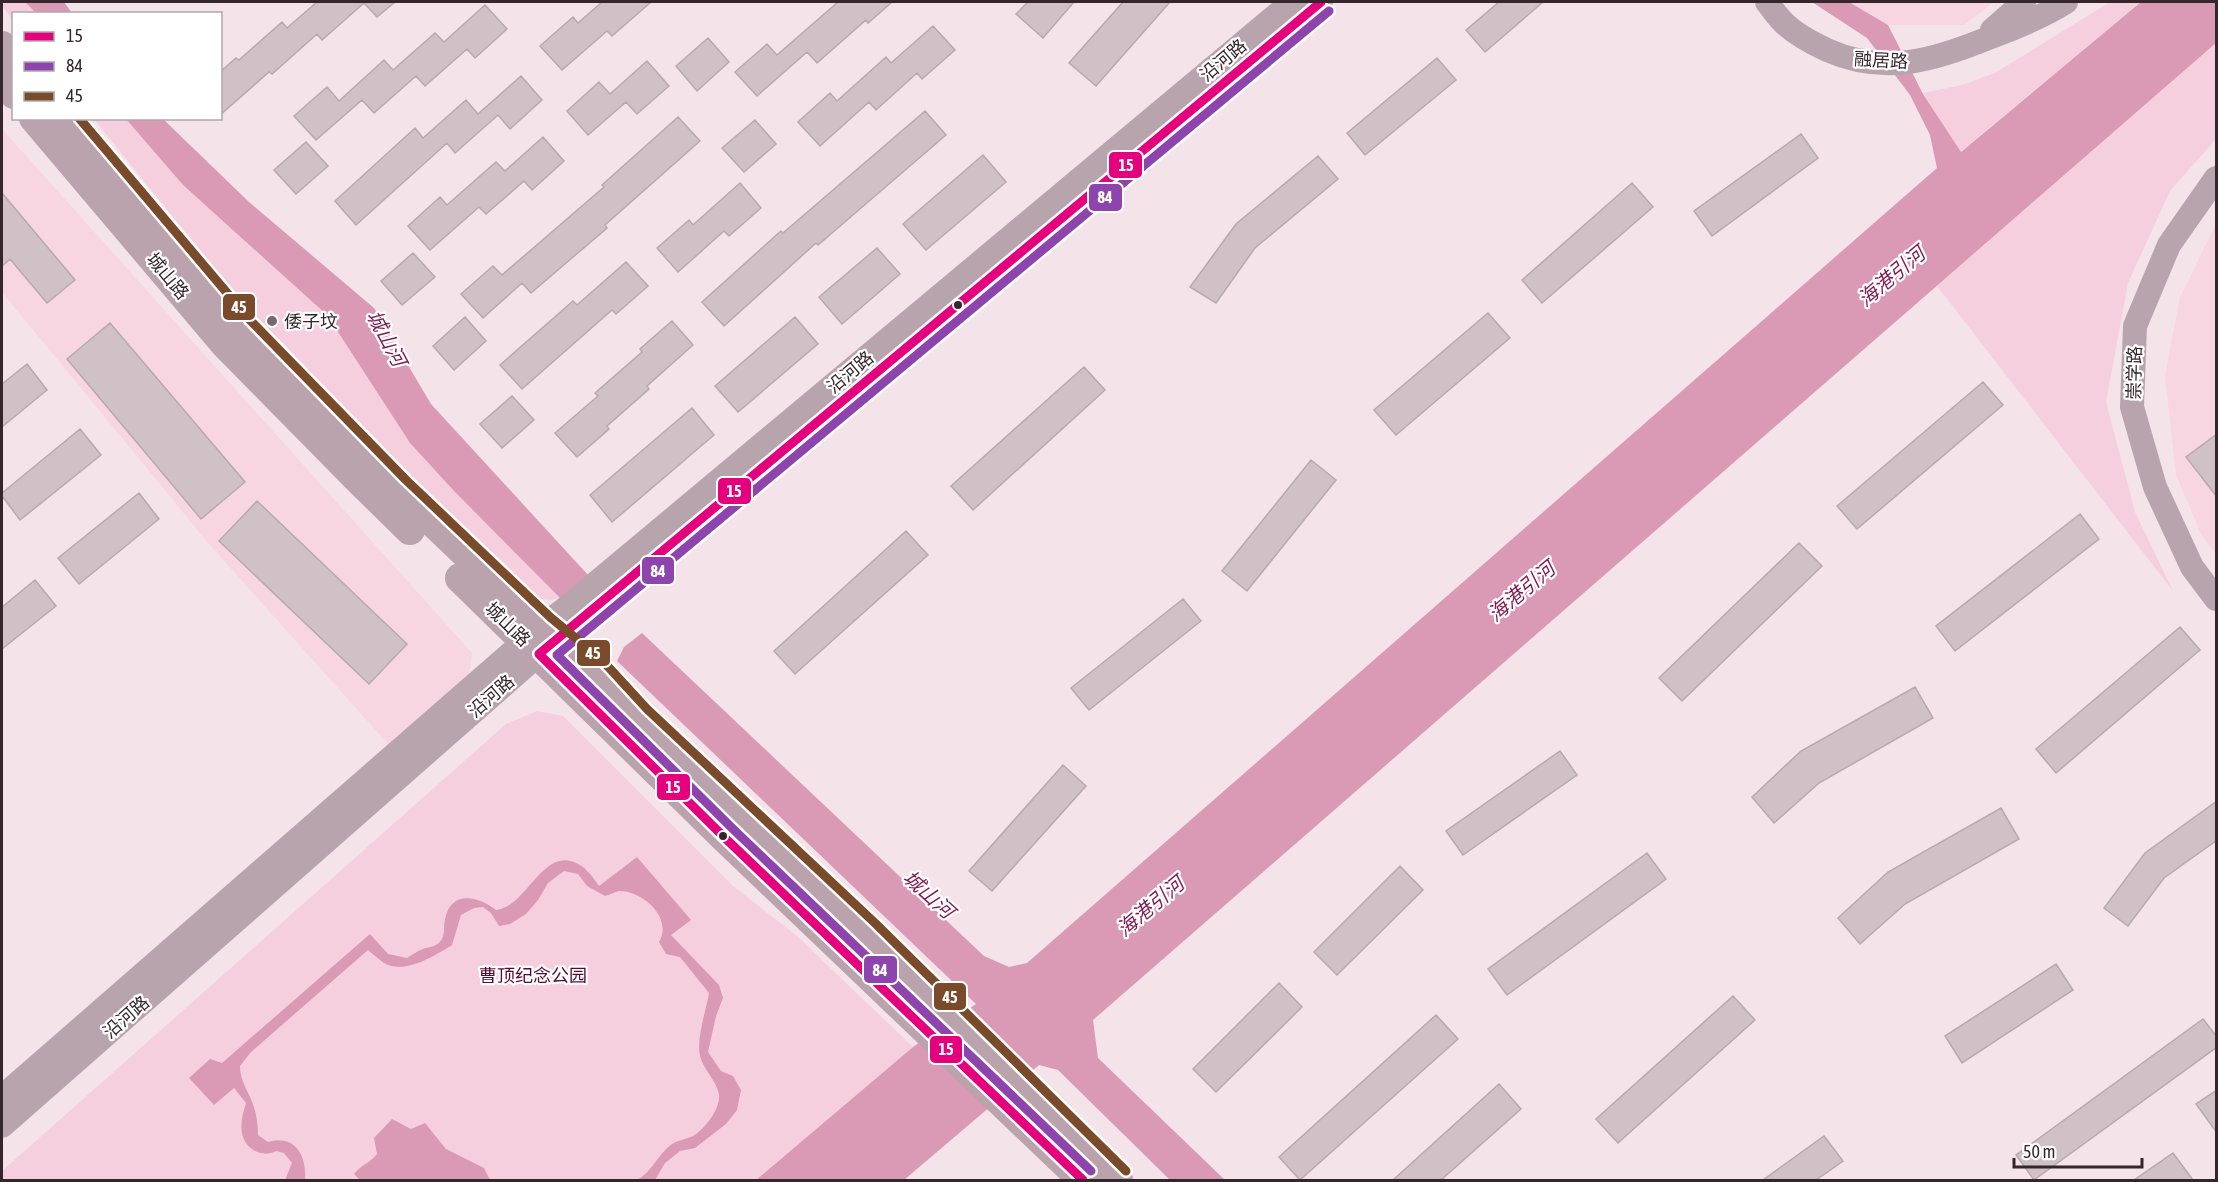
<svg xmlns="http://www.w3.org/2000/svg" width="2218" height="1182" viewBox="0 0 2218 1182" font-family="'Asap Condensed','Noto Sans SC',sans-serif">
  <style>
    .built { fill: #f7d6e2 }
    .green { fill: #f5cfdd }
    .water { fill: #da9ab5 }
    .building { fill: #d0c1c7; stroke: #b7a9ae; stroke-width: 1.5 }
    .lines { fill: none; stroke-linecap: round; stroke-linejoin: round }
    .minor { stroke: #b8a4ad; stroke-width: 24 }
    .major { stroke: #bba3ae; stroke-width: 30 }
    .bus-1-casing { stroke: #fff; stroke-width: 14 }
    .bus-2-casing { stroke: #fff; stroke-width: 14 }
    .bus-3-casing { stroke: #fff; stroke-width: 14 }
    .bus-1 { stroke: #e5007d; stroke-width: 9 }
    .bus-2 { stroke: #8e44ad; stroke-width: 9 }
    .bus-3 { stroke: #7a4b2a; stroke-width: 9 }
    .bus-dot { fill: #34262b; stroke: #fff; stroke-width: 2 }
    .poi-dot { fill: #77686e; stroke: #fff; stroke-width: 2 }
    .labels { text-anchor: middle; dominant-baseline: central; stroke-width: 4.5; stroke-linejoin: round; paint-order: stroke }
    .street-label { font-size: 18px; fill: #34262b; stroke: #fff }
    .poi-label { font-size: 18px; fill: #34262b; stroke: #fff; text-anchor: start }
    .park-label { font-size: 18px; fill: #560934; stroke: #fff }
    .water-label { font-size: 20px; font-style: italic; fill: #7f1a50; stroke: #fff }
    .line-badge { stroke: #fff; stroke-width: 2 }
    .badge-label { font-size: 16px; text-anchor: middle; font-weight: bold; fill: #fff }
  </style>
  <rect width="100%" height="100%" fill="#f4e3e9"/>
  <path class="built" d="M 1849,2 L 1994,2 L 1964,25 L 1888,25 Z
    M 2,129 L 472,653 L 469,676 L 388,744 L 209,544 L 2,292 Z
    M 2216,224 L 2216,554 L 2201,534 L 2176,475 L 2165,376 L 2180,297 Z"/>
  <path class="green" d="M 2,2 L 25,2 L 36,13 L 14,14 L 13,20 L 2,6 Z
    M 2110,2 L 2141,2 L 1960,152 L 1923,93 L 1962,85 L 1995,73 Z
    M 2216,43 L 2216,139 L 2170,191 L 2128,283 L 2106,402 L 2135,512 L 2173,591 L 1937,286 Z
    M 94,119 L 126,119 L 183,185 L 327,315 L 410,443 L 454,491 L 560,598 L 550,600 L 540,599 L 345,415 L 261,326 Z
    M 537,711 L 563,716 L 733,886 L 797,936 L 913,1047 L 756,1180 L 2,1180 L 2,1171 L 506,724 Z"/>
  <path class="water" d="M 25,2 L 64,2 L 72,13 L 36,13 Z
    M 1812,2 L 1849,2 L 1888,25 L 1923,94 L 1961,152 L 2141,2 L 2216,2 L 2216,43 L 1093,1020 L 1098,1058 L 1225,1180 L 1170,1180 L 1058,1070 L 1039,1065 L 904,1180 L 756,1180 L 913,1047 L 976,1004 L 617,661 L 624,647 L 642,633 L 984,956 L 1009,967 L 1027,963 L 1937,168 L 1930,135 L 1910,95 L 1867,38 Z
    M 126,119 L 163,119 L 249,202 L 374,308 L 431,404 L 588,575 L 560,598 L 454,491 L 410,443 L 327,315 L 183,185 Z
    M 637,857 L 691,920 L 671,935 L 719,985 L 723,998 L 716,1016 L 708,1052 L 721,1071 L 733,1076 L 741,1090 L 737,1110 L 726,1124 L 695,1148 L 680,1151 L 665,1163 L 655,1180 L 637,1180 C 652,1172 658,1154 672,1144 C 678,1140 687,1139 693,1136 C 705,1129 721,1108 719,1094 C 716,1080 703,1069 700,1056 C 696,1039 706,1011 709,993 L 680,957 L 666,954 L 659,942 C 673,919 644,891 619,891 C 615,892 609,895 605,896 L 587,886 L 578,874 L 564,871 L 548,883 L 538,900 L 526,914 L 510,924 L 499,926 L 491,913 L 483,907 L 474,908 L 461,915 L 452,945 C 434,956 405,975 384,963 C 378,959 373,954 368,950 L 251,1052 L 240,1066 C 240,1078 245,1086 250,1097 C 256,1110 258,1122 258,1135 L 268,1142 C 295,1134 307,1156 305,1180 L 285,1180 L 292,1163 L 284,1153 L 276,1151 C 262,1159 244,1148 242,1133 C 240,1123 243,1113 246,1103 L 234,1088 L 214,1105 L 189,1078 L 210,1059 L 222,1063 L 370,934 L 388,954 L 407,958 C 412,955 417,951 423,949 C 429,947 434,947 440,942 C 446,935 443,927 445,919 C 451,890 478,896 496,910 C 527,907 542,847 576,863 C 580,865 584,867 587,871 C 592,875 595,881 599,886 Z
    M 392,1119 L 411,1129 L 425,1123 L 446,1149 L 484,1168 L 490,1180 L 360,1180 L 354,1174 C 361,1165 370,1163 377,1154 L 374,1138 Z"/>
  <path class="building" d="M 317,2 L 395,2 L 377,17 L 364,3 L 322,40 L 317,34 L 272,74 L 269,72 L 220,115 L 220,72 L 236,58 L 239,60 L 282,22 L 287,28 Z
    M 602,2 L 651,2 L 612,36 L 607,31 L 562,70 L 540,46 L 573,17 L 578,23 Z
    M 838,2 L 892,2 L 868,23 L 866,20 L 817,63 L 807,52 L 757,96 L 735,72 L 767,44 L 777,55 Z
    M 1028,2 L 1074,2 L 1043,38 L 1016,14 Z
    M 1123,2 L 1170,2 L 1096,86 L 1069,63 Z
    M 1499,2 L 1543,2 L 1485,52 L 1466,30 Z
    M 485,5 L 507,29 L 475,58 L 467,49 L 425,86 L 416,76 L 374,113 L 362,100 L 316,140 L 294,116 L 327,87 L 339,101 L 384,60 L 393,70 L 435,33 L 444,42 Z
    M 933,26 L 955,50 L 922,79 L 917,73 L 876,110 L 869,102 L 820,146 L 798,122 L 830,93 L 837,101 L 886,57 L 891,63 Z
    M 708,38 L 729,62 L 697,91 L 676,66 Z
    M 1437,58 L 1456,80 L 1365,155 L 1347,133 Z
    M 647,61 L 669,86 L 637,114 L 626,102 L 588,135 L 567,111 L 599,82 L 610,94 Z
    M 521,76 L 542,100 L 510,129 L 498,115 L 455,153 L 447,143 L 356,225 L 335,201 L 415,128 L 423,138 L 466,100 L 478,114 Z
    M 925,111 L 946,135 L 818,245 L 816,243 L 724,326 L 702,302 L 781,231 L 783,233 Z
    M 678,117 L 700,141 L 605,225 L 607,228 L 531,293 L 522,283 L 483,318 L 461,294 L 493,266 L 502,275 L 604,187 L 602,185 Z
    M 755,120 L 776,144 L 744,172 L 722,148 Z
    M 1801,134 L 1818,158 L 1712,236 L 1694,211 Z
    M 543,137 L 564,161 L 532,190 L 524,181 L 486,214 L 479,207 L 430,250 L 408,226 L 440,197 L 447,205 L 496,162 L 505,171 Z
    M 306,142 L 328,166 L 296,194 L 274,170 Z
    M 983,155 L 1006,182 L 926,250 L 903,224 Z
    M 1318,156 L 1338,179 L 1255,248 L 1216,303 L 1190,287 L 1236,224 Z
    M 740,183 L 761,208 L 729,236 L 724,231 L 678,272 L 657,248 L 689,220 L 693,225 Z
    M 1632,183 L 1653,207 L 1542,303 L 1522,280 Z
    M 2,193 L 75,280 L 47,303 L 10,259 L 2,266 Z
    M 877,248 L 900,274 L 842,324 L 819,297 Z
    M 413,253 L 435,277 L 402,305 L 381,281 Z
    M 626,262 L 648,286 L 616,314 L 612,310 L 522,389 L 500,365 L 573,301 L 577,305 Z
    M 1488,313 L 1510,338 L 1396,435 L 1374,410 Z
    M 465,317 L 486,341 L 454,370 L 433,346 Z
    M 795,317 L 818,344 L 738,412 L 715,386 Z
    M 672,321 L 693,345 L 647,386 L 649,389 L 607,426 L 609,429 L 577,457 L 555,433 L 598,396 L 595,393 L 642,352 L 640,349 Z
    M 110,323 L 245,482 L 201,519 L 67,359 Z
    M 27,364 L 47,390 L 2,427 L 2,384 Z
    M 1084,367 L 1105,390 L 973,510 L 951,486 Z
    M 1983,382 L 2003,405 L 1857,529 L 1837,506 Z
    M 512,396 L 534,420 L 502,448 L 480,424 Z
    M 692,408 L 714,435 L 612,522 L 590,495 Z
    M 80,429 L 101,455 L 20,520 L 2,496 L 2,493 Z
    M 2217,434 L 2217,497 L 2186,457 Z
    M 1311,460 L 1336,480 L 1247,591 L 1222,571 Z
    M 139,493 L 159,519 L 79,584 L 58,558 Z
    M 257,501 L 407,644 L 369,684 L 219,541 Z
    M 2080,514 L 2099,539 L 1955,651 L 1936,626 Z
    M 906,531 L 928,555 L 795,674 L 774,651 Z
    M 1799,543 L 1822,566 L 1682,701 L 1659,678 Z
    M 35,580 L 56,606 L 2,649 L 2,607 Z
    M 1183,599 L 1201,621 L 1089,710 L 1071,688 Z
    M 2180,627 L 2200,650 L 2056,773 L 2036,749 Z
    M 1915,687 L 1933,718 L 1819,783 L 1774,823 L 1752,797 L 1801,751 Z
    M 1560,751 L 1577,775 L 1463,855 L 1446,831 Z
    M 1063,765 L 1086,786 L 992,891 L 969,871 Z
    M 2217,801 L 2217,840 L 2164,878 L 2128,926 L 2104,908 L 2145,853 Z
    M 2001,808 L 2019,839 L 1905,904 L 1860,944 L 1838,918 L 1888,872 Z
    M 1647,853 L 1666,879 L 1507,995 L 1488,969 Z
    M 1400,866 L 1423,890 L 1337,975 L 1314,952 Z
    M 2056,964 L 2073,990 L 1962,1063 L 1945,1036 Z
    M 1279,983 L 1302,1007 L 1216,1092 L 1193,1069 Z
    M 1733,996 L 1755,1020 L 1618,1143 L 1596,1119 Z
    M 1436,1015 L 1458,1039 L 1300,1180 L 1279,1157 Z
    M 2203,1019 L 2217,1037 L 2217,1047 L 2034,1180 L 2016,1155 Z
    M 1499,1084 L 1521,1109 L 1441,1180 L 1393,1180 Z
    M 2217,1090 L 2217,1133 L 2196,1104 Z
    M 1824,1136 L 1843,1161 L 1816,1180 L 1763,1180 Z
    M 2173,1153 L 2193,1180 L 2134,1180 Z"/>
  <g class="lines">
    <path class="minor" d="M 1767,2 C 1772,9 1778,17 1784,23 C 1796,35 1812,43 1827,50 C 1885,76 1935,60 1991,37 C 2018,27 2042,17 2066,2
      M 1992,30 L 2024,2
      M 2216,178 L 2169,245 L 2135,326 L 2132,407 L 2155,487 L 2192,567 L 2216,599
      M 2,1097 L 542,626 L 566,608 L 1292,2
      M 2,1126 L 556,639 L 1321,2"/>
    <path class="major" d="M 2,46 L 14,60
      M 2,80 L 14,94
      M 34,118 L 226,345 L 358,479 L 410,530
      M 63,118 L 241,328 L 398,489 L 542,626 L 593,668 L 639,717 L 868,933 L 1118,1180
      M 460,578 L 725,838 L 1083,1180"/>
    <defs>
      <path id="bus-1" d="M 539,654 L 1321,2
        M 539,654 L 725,838 L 1083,1180"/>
      <path id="bus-2" d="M 1091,1171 L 733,829 L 557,655 L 1329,11"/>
      <path id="bus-3" d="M 79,118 L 250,320 L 406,480 L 550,617 L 602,660 L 647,709 L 876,924 L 1126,1171"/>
    </defs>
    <use href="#bus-1" class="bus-1-casing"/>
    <use href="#bus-2" class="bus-2-casing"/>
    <use href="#bus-3" class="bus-3-casing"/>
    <use href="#bus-1" class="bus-1"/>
    <use href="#bus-2" class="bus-2"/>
    <use href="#bus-3" class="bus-3"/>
  </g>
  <g class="bus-dot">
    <circle cx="958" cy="305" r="5"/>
    <circle cx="723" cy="836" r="5"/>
  </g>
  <circle class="poi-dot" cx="272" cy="321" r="6"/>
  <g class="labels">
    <g class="street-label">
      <text transform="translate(1223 60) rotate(-40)">沿河路</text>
      <text transform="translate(1881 60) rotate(3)">融居路</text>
      <text transform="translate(168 276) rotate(50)">城山路</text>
      <text transform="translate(850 372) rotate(-40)">沿河路</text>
      <text transform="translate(2134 373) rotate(-89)">崇学路</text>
      <text transform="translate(508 624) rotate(44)">城山路</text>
      <text transform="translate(491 696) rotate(-41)">沿河路</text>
      <text transform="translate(126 1017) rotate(-41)">沿河路</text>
    </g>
    <g class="poi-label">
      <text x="284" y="321">倭子坟</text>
    </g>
    <g class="park-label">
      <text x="533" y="975">曹顶纪念公园</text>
    </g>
    <g class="water-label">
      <text transform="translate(1891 276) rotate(-40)">海港引河</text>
      <text transform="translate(387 338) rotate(62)">城山河</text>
      <text transform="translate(1521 591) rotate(-40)">海港引河</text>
      <text transform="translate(929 894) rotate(42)">城山河</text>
      <text transform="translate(1150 906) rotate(-40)">海港引河</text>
    </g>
  </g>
  <g class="line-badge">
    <rect x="1108" y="151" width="35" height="28" rx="6" fill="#e5007d"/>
    <rect x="1088" y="183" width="35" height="29" rx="6" fill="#8e44ad"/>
    <rect x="222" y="293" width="34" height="28" rx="6" fill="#7a4b2a"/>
    <rect x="717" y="477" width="35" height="28" rx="6" fill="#e5007d"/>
    <rect x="641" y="556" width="34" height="29" rx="6" fill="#8e44ad"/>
    <rect x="576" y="639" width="35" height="28" rx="6" fill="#7a4b2a"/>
    <rect x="656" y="773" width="35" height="28" rx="6" fill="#e5007d"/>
    <rect x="863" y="955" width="35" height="29" rx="6" fill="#8e44ad"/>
    <rect x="933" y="982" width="34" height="29" rx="6" fill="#7a4b2a"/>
    <rect x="929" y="1035" width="34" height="29" rx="6" fill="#e5007d"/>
  </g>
  <g class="badge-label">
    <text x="1126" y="171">15</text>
    <text x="1105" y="203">84</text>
    <text x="239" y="313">45</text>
    <text x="734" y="497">15</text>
    <text x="658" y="577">84</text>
    <text x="593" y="659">45</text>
    <text x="673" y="793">15</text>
    <text x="880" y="976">84</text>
    <text x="950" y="1003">45</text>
    <text x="946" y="1055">15</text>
  </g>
  <rect width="2218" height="1182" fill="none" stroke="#34262b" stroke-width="6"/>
  <rect x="12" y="12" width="210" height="108" fill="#ffffff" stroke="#aea8aa" stroke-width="1.5"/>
  <rect x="24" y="32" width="30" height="9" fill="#e5007d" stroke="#aea8aa" stroke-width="1.5"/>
  <text x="66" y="42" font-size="18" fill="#34262b">15</text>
  <rect x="24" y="62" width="30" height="9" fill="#8e44ad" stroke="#aea8aa" stroke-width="1.5"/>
  <text x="66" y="72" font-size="18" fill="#34262b">84</text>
  <rect x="24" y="92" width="30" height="9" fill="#7a4b2a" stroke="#aea8aa" stroke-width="1.5"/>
  <text x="66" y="102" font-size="18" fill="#34262b">45</text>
  <path d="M2014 1158v9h128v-9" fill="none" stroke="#34262b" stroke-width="3"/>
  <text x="2023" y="1158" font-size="18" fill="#34262b" stroke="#ffffff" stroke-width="4.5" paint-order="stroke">50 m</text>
</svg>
